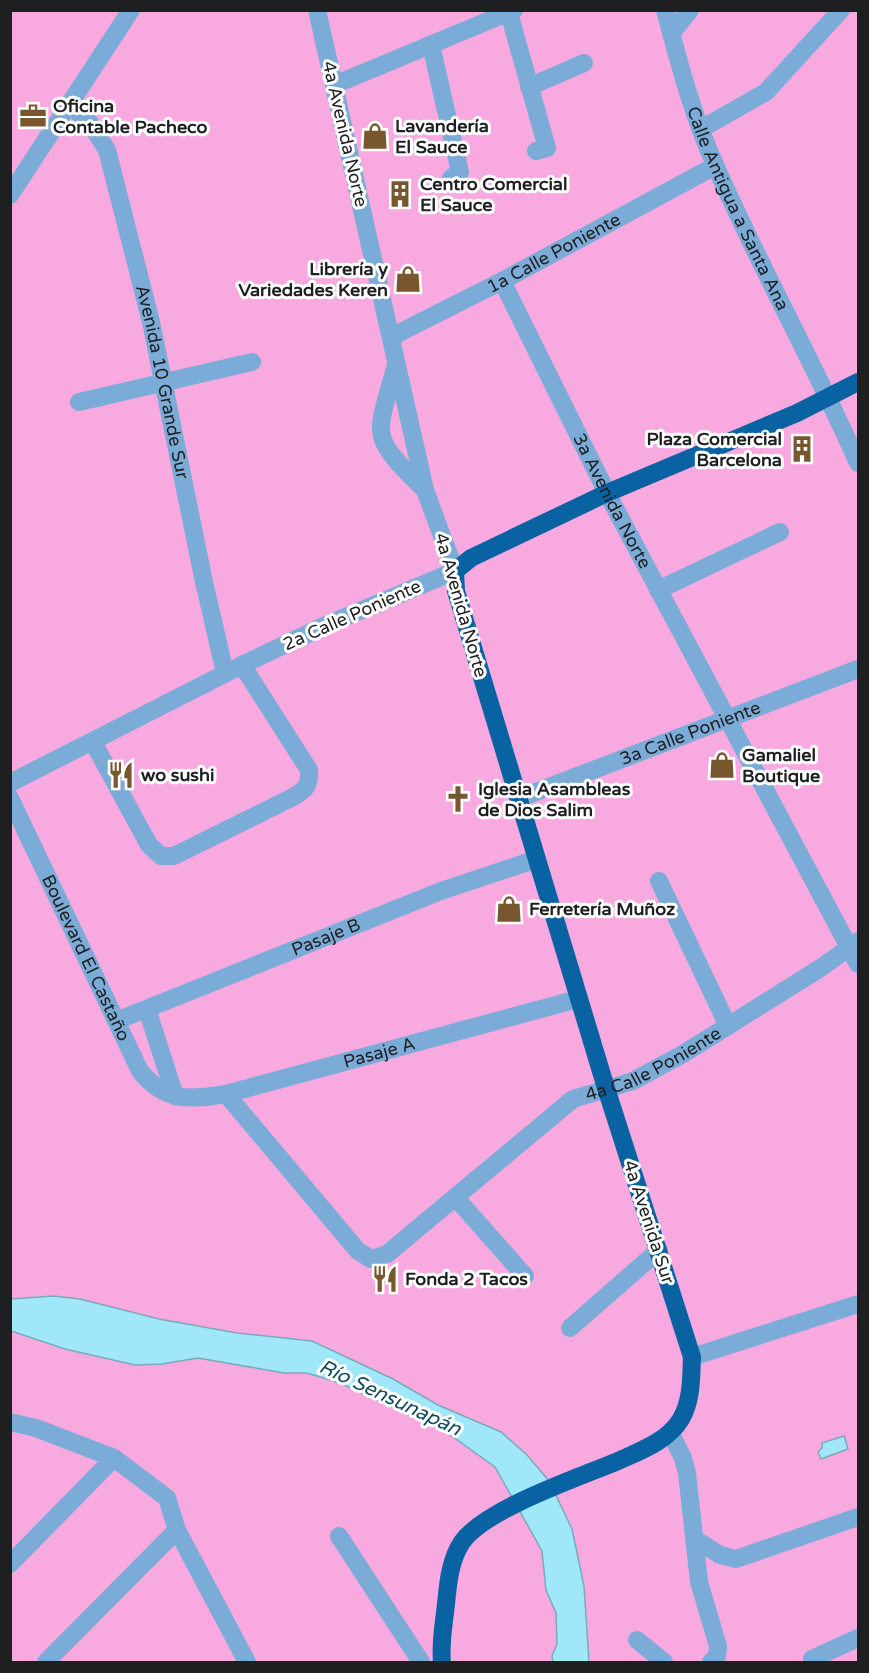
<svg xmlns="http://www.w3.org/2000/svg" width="869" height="1673" viewBox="0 0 869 1673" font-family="'Varela Round',sans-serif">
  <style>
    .green { fill: #f8aae0 }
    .water { fill: #a0e7fa; stroke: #79abb9; stroke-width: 1.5 }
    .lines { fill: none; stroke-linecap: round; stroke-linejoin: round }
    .minor { stroke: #7babd7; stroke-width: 18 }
    .major { stroke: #0963a2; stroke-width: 18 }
    .labels { text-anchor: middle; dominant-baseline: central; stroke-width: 6; stroke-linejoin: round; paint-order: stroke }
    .poi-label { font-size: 18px; font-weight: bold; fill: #1e1f21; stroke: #fff; text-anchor: start }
    .street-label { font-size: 18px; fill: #1e1f21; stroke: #fff }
    .water-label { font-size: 20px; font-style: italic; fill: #114c5a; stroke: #fff }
  </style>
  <rect width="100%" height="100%" fill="#fafbfe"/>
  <path class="green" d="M 10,11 L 858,11 L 858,384 L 855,388 L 858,397 L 858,1662 L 11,1662 Z"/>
  <path class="water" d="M 54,1296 L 80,1299 L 159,1319 L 237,1333 L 312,1341 L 393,1379 L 438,1405 L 501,1432 L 527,1455 L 549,1481 L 572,1529 L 584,1586 L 589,1662 L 553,1662 L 552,1656 L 557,1644 L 556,1613 L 546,1590 L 542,1551 L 495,1467 L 446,1432 L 340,1383 L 307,1373 L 284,1373 L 198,1358 L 162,1364 L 135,1365 L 65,1349 L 11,1331 L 10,1299 Z
    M 844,1436 L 848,1449 L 821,1459 L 818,1452 L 822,1448 L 822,1443 Z"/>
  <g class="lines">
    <g class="minor">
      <path id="s1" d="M 665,10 C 679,63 693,117 716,167 C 760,267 814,363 858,463"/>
      <path d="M 509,13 L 547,148 L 536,151"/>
      <path d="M 671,34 L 690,10"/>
      <path d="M 431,45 L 460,172 L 451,178"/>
      <path d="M 334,85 L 514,10"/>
      <path d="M 529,87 L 584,63"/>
      <path id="s2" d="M 71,106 L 90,123 L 107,150 L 151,322 L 204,582 L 225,673"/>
      <path d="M 701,129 L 766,92 L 841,10"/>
      <path d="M 10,195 L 131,10"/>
      <path id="s3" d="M 502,281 L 607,493 L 858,964"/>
      <path id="s4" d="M 391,337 L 502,281 L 715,166"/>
      <path d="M 396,365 C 376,438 368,434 424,489"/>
      <path d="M 79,402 L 252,362"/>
      <path d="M 658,590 L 780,532"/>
      <path d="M 93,742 L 149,845 L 161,856 L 174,856 L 293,797 C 306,790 310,785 309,770 L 242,665"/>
      <path d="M 10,783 L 242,665 L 324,626 L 455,571 L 425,490 L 317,10"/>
      <path id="s5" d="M 10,798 L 140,1071 C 165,1102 189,1100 226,1094 L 578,999"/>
      <path id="s6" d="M 520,798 L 858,669"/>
      <path d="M 659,881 L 728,1026"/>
      <path d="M 147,1009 L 175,1096"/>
      <path id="s7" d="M 116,1021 L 441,891 L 537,859"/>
      <path id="s8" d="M 226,1094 L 358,1251 L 371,1259 L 387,1254 L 573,1099 L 633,1081 L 683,1054 L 822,967 L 858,941"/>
      <path d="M 455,1197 L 525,1276"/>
      <path d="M 570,1328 L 659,1250"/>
      <path d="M 692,1357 L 858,1304"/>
      <path d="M 10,1422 L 36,1428 L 114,1458 L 167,1498 L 177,1530 L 247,1662"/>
      <path d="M 670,1432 L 683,1458 L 687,1473 L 699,1582 L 718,1646 L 717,1656 L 711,1662"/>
      <path d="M 339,1536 L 421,1662"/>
      <path d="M 695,1539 L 720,1555 L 736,1559 L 858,1517"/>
      <path d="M 10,1564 L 114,1458"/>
      <path d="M 637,1640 L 664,1662"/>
      <path d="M 812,1659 L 858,1638"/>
      <path d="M 46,1662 L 177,1530"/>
    </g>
    <path class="major" d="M 442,1662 C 440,1643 444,1623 446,1604 C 448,1583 450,1560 462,1542 C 485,1509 578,1478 618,1461 C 640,1451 668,1441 681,1419 C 692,1400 691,1378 692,1357 L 606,1088 L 456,591 L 455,571 L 471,558 L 607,493 L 797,413 L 858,382"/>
  </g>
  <defs>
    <symbol id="office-bare" viewBox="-9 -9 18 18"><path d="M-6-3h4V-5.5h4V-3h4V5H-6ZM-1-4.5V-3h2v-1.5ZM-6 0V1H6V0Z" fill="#78572e" stroke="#fff" stroke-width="2.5" paint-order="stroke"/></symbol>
    <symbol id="shop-bare" viewBox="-9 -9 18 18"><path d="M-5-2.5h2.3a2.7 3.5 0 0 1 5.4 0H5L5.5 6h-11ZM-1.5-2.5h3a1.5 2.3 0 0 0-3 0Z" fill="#78572e" stroke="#fff" stroke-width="2.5" paint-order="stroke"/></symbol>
    <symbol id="building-bare" viewBox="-9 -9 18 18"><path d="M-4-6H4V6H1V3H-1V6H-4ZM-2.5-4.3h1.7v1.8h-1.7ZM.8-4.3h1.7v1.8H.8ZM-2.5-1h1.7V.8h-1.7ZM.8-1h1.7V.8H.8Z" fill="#78572e" stroke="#fff" stroke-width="2.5" paint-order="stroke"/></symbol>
    <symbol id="restaurant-bare" viewBox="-9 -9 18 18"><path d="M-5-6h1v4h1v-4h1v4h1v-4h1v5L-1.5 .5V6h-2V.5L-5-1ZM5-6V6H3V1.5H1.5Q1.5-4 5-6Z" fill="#78572e" stroke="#fff" stroke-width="2.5" paint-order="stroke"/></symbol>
    <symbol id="church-bare" viewBox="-9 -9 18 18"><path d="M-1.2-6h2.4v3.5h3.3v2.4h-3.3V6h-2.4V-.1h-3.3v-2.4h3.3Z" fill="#78572e" stroke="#fff" stroke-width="2.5" paint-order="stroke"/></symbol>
  </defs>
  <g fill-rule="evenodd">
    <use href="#office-bare" x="14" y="97" width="38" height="38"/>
    <use href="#shop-bare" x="356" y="117" width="38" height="38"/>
    <use href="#building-bare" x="381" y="175" width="38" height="38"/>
    <use href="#shop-bare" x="389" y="260" width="38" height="38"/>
    <use href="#building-bare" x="783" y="430" width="38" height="38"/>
    <use href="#shop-bare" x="703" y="746" width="38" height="38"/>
    <use href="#restaurant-bare" x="102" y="756" width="38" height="38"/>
    <use href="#church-bare" x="439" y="780" width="38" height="38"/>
    <use href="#shop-bare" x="490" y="890" width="38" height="38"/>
    <use href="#restaurant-bare" x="366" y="1260" width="38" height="38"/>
  </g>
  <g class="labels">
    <g class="poi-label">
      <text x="53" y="106">Oficina<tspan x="53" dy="21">Contable Pacheco</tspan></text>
      <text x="395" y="126">Lavandería<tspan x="395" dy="21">El Sauce</tspan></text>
      <text x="420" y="184">Centro Comercial<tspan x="420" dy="21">El Sauce</tspan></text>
      <text x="388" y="269" text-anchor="end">Librería y<tspan x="388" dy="21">Variedades Keren</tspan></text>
      <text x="782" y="439" text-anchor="end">Plaza Comercial<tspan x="782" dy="21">Barcelona</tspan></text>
      <text x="742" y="755">Gamaliel<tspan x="742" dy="21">Boutique</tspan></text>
      <text x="141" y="775">wo sushi</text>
      <text x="478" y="789">Iglesia Asambleas<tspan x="478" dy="21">de Dios Salim</tspan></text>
      <text x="529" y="909">Ferretería Muñoz</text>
      <text x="405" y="1279">Fonda 2 Tacos</text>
    </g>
    <g class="street-label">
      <text transform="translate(345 134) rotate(77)">4a Avenida Norte</text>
      <text stroke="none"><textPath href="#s1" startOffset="212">Calle Antigua a Santa Ana</textPath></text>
      <text stroke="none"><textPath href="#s4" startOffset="183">1a Calle Poniente</textPath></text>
      <text stroke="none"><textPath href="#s2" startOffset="296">Avenida 10 Grande Sur</textPath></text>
      <text stroke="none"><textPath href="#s3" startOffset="246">3a Avenida Norte</textPath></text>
      <text transform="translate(461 605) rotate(74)">4a Avenida Norte</text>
      <text transform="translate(352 615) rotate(-24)">2a Calle Poniente</text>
      <text stroke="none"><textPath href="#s6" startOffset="182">3a Calle Poniente</textPath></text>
      <text stroke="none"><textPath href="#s7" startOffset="226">Pasaje B</textPath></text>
      <text stroke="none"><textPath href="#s5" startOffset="177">Boulevard El Castaño</textPath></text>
      <text stroke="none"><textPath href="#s5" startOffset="556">Pasaje A</textPath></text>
      <text stroke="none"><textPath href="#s8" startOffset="567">4a Calle Poniente</textPath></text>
      <text transform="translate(649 1222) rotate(72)">4a Avenida Sur</text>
    </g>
    <g class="water-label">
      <text transform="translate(390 1398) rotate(25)">Río Sensunapán</text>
    </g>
  </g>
  <rect width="869" height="1673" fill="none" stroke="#1e1f21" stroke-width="24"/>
</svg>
